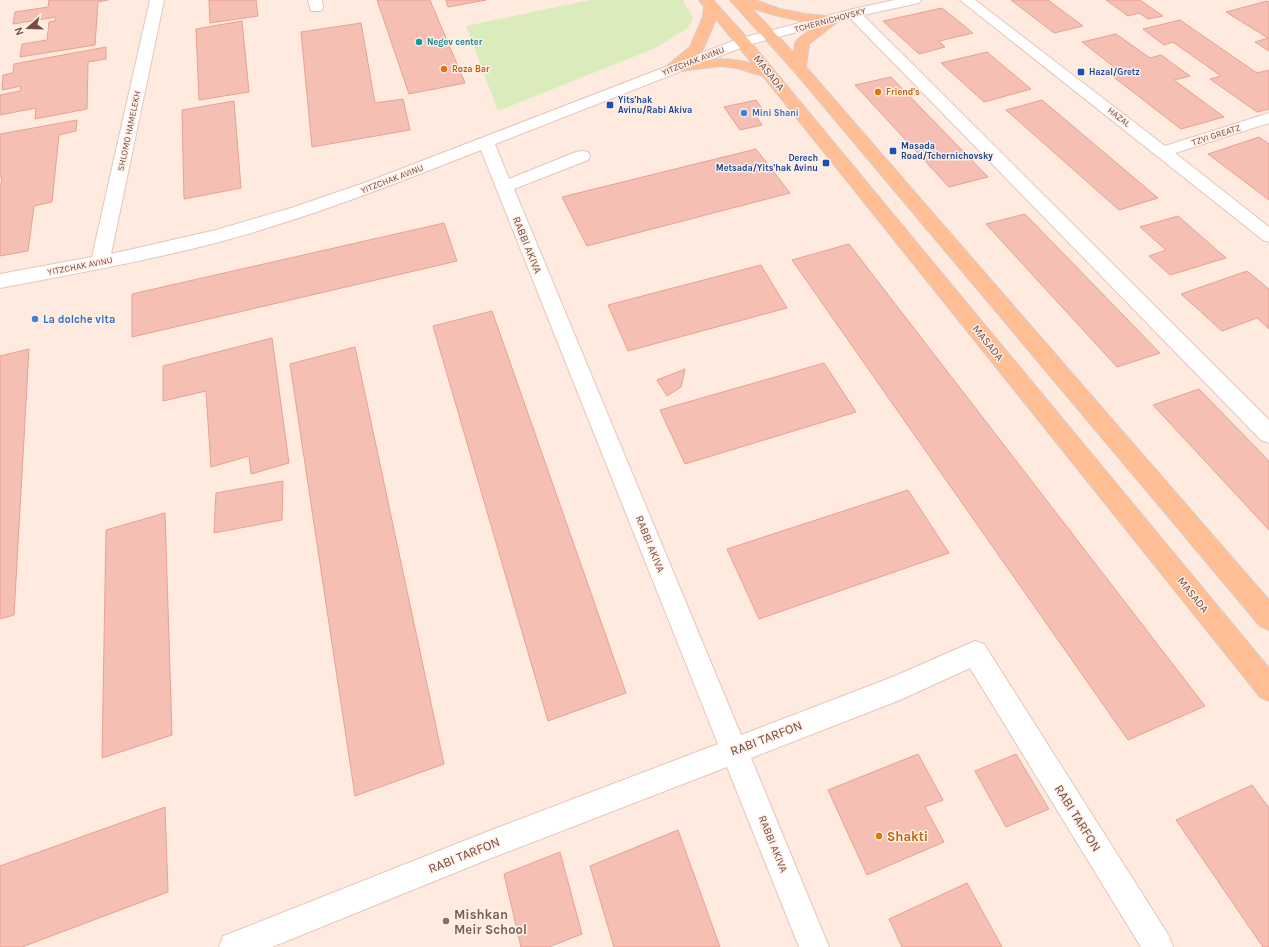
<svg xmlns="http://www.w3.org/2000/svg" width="1269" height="947" viewBox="0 0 1269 947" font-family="Karla,sans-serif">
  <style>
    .green { fill: #dbecbc }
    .building { fill: #f5bfb4; stroke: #e9a093 }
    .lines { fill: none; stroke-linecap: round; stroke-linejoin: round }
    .minor-casing { stroke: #e4c6bd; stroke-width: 2 }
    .major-casing { stroke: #d9cdcb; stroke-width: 2 }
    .minor { fill: #fff; fill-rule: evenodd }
    .major { fill: #ffbe94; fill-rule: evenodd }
    .culture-dot { fill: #0f9aa8; stroke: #fff0e6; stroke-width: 1.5 }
    .food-dot { fill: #e8710a; stroke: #fff0e6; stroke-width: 1.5 }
    .transit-dot { fill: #1a4fb4; stroke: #fff0e6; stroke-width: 1.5 }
    .shop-dot { fill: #3f7fe0; stroke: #fff0e6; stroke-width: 1.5 }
    .education-dot { fill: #8d6e63; stroke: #fff0e6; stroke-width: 1.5 }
    .labels { text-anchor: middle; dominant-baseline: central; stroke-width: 3; stroke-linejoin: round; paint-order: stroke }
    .far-street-label { font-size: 9px; fill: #764b45; stroke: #fff0e6 }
    .far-culture-label { font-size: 9px; font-weight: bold; fill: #0d838f; stroke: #fff0e6; text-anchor: start }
    .far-food-label { font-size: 9px; font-weight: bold; fill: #c56008; stroke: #fff0e6; text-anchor: start }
    .far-transit-label { font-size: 9px; font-weight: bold; fill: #164399; stroke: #fff0e6; text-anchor: start }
    .far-shop-label { font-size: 9px; font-weight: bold; fill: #366cbe; stroke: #fff0e6; text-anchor: start }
    .street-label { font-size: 11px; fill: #764b45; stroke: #fff0e6 }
    .shop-label { font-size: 11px; font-weight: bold; fill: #366cbe; stroke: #fff0e6; text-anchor: start }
    .near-street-label { font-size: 13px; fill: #764b45; stroke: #fff0e6 }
    .near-food-label { font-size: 13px; font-weight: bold; fill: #c56008; stroke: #fff0e6; text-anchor: start }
    .near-education-label { font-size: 13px; font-weight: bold; fill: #785e54; stroke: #fff0e6; text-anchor: start }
  </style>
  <rect width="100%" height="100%" fill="#feeade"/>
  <path class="green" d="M 590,0 L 683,0 L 693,18 L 688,28 L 653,49 L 498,111 L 466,26 Z"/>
  <path class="building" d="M 49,0 L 108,0 L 98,2 L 95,45 L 20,57 L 22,44 L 47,40 L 49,22 L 55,21 L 56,17 L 13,24 L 15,12 L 48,7 Z
    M 209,0 L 256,0 L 258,16 L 210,23 Z
    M 377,0 L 430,0 L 465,83 L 409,94 Z
    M 446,0 L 486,0 L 448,7 Z
    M 1011,0 L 1048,0 L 1083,26 L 1054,33 Z
    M 1106,0 L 1140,0 L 1163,16 L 1148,19 L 1139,13 L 1128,16 Z
    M 1267,1 L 1269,2 L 1269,51 L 1255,42 L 1268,38 L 1226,12 Z
    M 942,8 L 973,33 L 939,41 L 945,47 L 919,54 L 883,21 Z
    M 1180,20 L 1257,73 L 1269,70 L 1269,109 L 1257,112 L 1210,79 L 1221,76 L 1173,42 L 1164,45 L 1143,29 Z
    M 242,21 L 249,92 L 199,100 L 196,29 Z
    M 361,23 L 375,103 L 403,99 L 410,130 L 312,147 L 301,32 Z
    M 1116,34 L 1150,58 L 1161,55 L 1190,76 L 1174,80 L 1224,117 L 1181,129 L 1107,72 L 1118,70 L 1082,42 Z
    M 106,47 L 106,59 L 88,62 L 87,109 L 35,119 L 36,108 L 0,115 L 0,95 L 20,91 L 21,86 L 2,90 L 3,75 L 13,73 L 14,64 Z
    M 987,52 L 1031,89 L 984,102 L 941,63 Z
    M 891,77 L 988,177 L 949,187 L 855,85 Z
    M 756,100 L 766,114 L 756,116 L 762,125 L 740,130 L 724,107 Z
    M 1042,100 L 1158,198 L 1119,210 L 1006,110 Z
    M 234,101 L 241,188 L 184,199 L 182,110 Z
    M 77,120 L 76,131 L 59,135 L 52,202 L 34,206 L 28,251 L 0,256 L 0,190 L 2,177 L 0,177 L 0,134 Z
    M 1259,137 L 1269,144 L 1269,200 L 1208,154 Z
    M 756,149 L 790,193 L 587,246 L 562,197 Z
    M 1025,214 L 1160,353 L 1117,367 L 986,224 Z
    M 1178,216 L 1226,258 L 1170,275 L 1149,256 L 1166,250 L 1140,227 Z
    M 444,223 L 457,261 L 132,337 L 132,294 Z
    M 849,244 L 1205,706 L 1128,740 L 792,260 Z
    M 761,265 L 787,308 L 628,351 L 608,305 Z
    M 1247,271 L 1269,289 L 1269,329 L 1257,318 L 1222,331 L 1181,294 Z
    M 492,311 L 626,693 L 548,721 L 433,326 Z
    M 272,338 L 289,463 L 251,474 L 249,456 L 211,467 L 206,391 L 163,401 L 163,366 Z
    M 355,347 L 444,764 L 355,796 L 290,364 Z
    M 29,349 L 14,615 L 0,619 L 0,356 Z
    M 824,363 L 856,412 L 685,464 L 660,410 Z
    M 685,369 L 681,387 L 667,396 L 657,380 Z
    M 1199,389 L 1269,461 L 1269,530 L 1153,405 Z
    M 283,481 L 282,520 L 214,533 L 216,493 Z
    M 908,490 L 949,553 L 759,619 L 727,549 Z
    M 165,513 L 172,735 L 102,758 L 106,530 Z
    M 918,754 L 943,800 L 925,807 L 944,842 L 867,875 L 828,790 Z
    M 1016,754 L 1049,809 L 1006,827 L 975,771 Z
    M 1252,785 L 1269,808 L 1269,947 L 1263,947 L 1176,820 Z
    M 165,807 L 168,892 L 22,947 L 0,947 L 0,866 Z
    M 678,830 L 720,947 L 614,947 L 590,866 Z
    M 560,852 L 582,934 L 549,947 L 521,947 L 504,874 Z
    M 967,883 L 1002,947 L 902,947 L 889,919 Z"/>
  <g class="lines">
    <defs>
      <path id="minor" d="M 150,0 L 164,0 L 111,254 L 216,230 L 291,208 L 367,182 L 738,39 L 853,9 L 895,0 L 921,0 L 919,3 L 863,15 L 1269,420 L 1269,443 L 1261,440 L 850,18 L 748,45 L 495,144 L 509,179 L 576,152 L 582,151 L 588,152 L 590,156 L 588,160 L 514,189 L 741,735 L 895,676 L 975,641 L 984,644 L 1169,936 L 1173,947 L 1141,947 L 970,668 L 900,700 L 751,758 L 829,947 L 799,947 L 727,767 L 489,859 L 272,947 L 219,947 L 223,936 L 234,932 L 489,831 L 718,744 L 481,150 C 395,184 308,218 219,242 C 147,261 73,274 0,288 L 0,274 L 92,257 Z
        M 308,0 L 322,0 L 323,8 L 321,11 L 311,11 Z
        M 960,0 L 975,0 L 1165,146 L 1269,113 L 1269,123 L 1175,153 L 1269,227 L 1269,242 L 1263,240 Z"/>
      <path id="major" d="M 699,0 L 713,0 L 748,39 L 1269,668 L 1269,701 L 1260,697 L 763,76 L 737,68 L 721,66 L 673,72 L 668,71 L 666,68 L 668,65 L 690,47 L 703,17 L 704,6 ZM 716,19 L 753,64 C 730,57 713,59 690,62 L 703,49 Z
        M 730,0 L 755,0 L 780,9 L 805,14 L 836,17 L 838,20 L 836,23 L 809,44 L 806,67 L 1269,600 L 1269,630 L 1260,626 L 794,71 ZM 751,8 C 773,15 795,21 818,23 L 797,40 L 795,43 L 794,53 Z"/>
    </defs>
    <use href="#minor" class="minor-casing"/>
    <use href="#major" class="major-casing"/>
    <use href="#minor" class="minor"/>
    <use href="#major" class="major"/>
  </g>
  <circle class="culture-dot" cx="419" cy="42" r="4"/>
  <g class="food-dot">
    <circle cx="444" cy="69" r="4"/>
    <circle cx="878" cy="92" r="4"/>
    <circle cx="879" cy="836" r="4"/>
  </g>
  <g class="transit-dot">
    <rect x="1077" y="68" width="8" height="8" rx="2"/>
    <rect x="606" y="101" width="8" height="8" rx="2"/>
    <rect x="889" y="147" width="8" height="8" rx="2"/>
    <rect x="822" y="159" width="8" height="8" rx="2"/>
  </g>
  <g class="shop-dot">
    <circle cx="744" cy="113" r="4"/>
    <circle cx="35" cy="319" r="4"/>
  </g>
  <circle class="education-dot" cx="446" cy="921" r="4"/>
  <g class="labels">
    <g class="far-street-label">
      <text transform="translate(830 20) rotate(-15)">TCHERNICHOVSKY</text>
      <text transform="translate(693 61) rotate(-21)">YITZCHAK AVINU</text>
      <text transform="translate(1119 117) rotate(38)">HAZAL</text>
      <text transform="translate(129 131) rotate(-78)">SHLOMO HAMELEKH</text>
      <text transform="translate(1216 135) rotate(-18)">TZVI GREATZ</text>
      <text transform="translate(392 179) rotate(-21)">YITZCHAK AVINU</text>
      <text transform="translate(80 266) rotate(-11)">YITZCHAK AVINU</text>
    </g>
    <g class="far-culture-label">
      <text x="427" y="42">Negev center</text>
    </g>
    <g class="far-food-label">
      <text x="452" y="69">Roza Bar</text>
      <text x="886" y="92">Friend's</text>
    </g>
    <g class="far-transit-label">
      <text x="1089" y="72">Hazal/Gretz</text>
      <text x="618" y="100">Yits'hak<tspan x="618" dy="10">Avinu/Rabi Akiva</tspan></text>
      <text x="901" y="146">Masada<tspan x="901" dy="10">Road/Tchernichovsky</tspan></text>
      <text x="818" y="158" text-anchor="end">Derech<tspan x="818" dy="10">Metsada/Yits'hak Avinu</tspan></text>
    </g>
    <g class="far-shop-label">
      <text x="752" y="113">Mini Shani</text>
    </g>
    <g class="street-label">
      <text transform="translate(769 73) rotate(51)">MASADA</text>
      <text transform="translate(527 245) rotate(68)">RABBI AKIVA</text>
      <text transform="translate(988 343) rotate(51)">MASADA</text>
      <text transform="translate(650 544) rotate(68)">RABBI AKIVA</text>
      <text transform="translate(1193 595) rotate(51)">MASADA</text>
      <text transform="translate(773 844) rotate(68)">RABBI AKIVA</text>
    </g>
    <g class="shop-label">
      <text x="43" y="319">La dolche vita</text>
    </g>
    <g class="near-street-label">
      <text transform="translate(766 738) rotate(-21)">RABI TARFON</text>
      <text transform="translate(1078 818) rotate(58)">RABI TARFON</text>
      <text transform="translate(464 855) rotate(-22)">RABI TARFON</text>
    </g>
    <g class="near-food-label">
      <text x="887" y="836">Shakti</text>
    </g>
    <g class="near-education-label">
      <text x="454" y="914">Mishkan<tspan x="454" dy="15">Meir School</tspan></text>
    </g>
  </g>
  <g transform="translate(28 28) rotate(250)" stroke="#fff0e6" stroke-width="3" paint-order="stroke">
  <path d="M0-3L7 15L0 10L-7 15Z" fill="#764b45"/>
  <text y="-6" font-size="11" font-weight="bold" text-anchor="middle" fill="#764b45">N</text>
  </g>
</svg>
